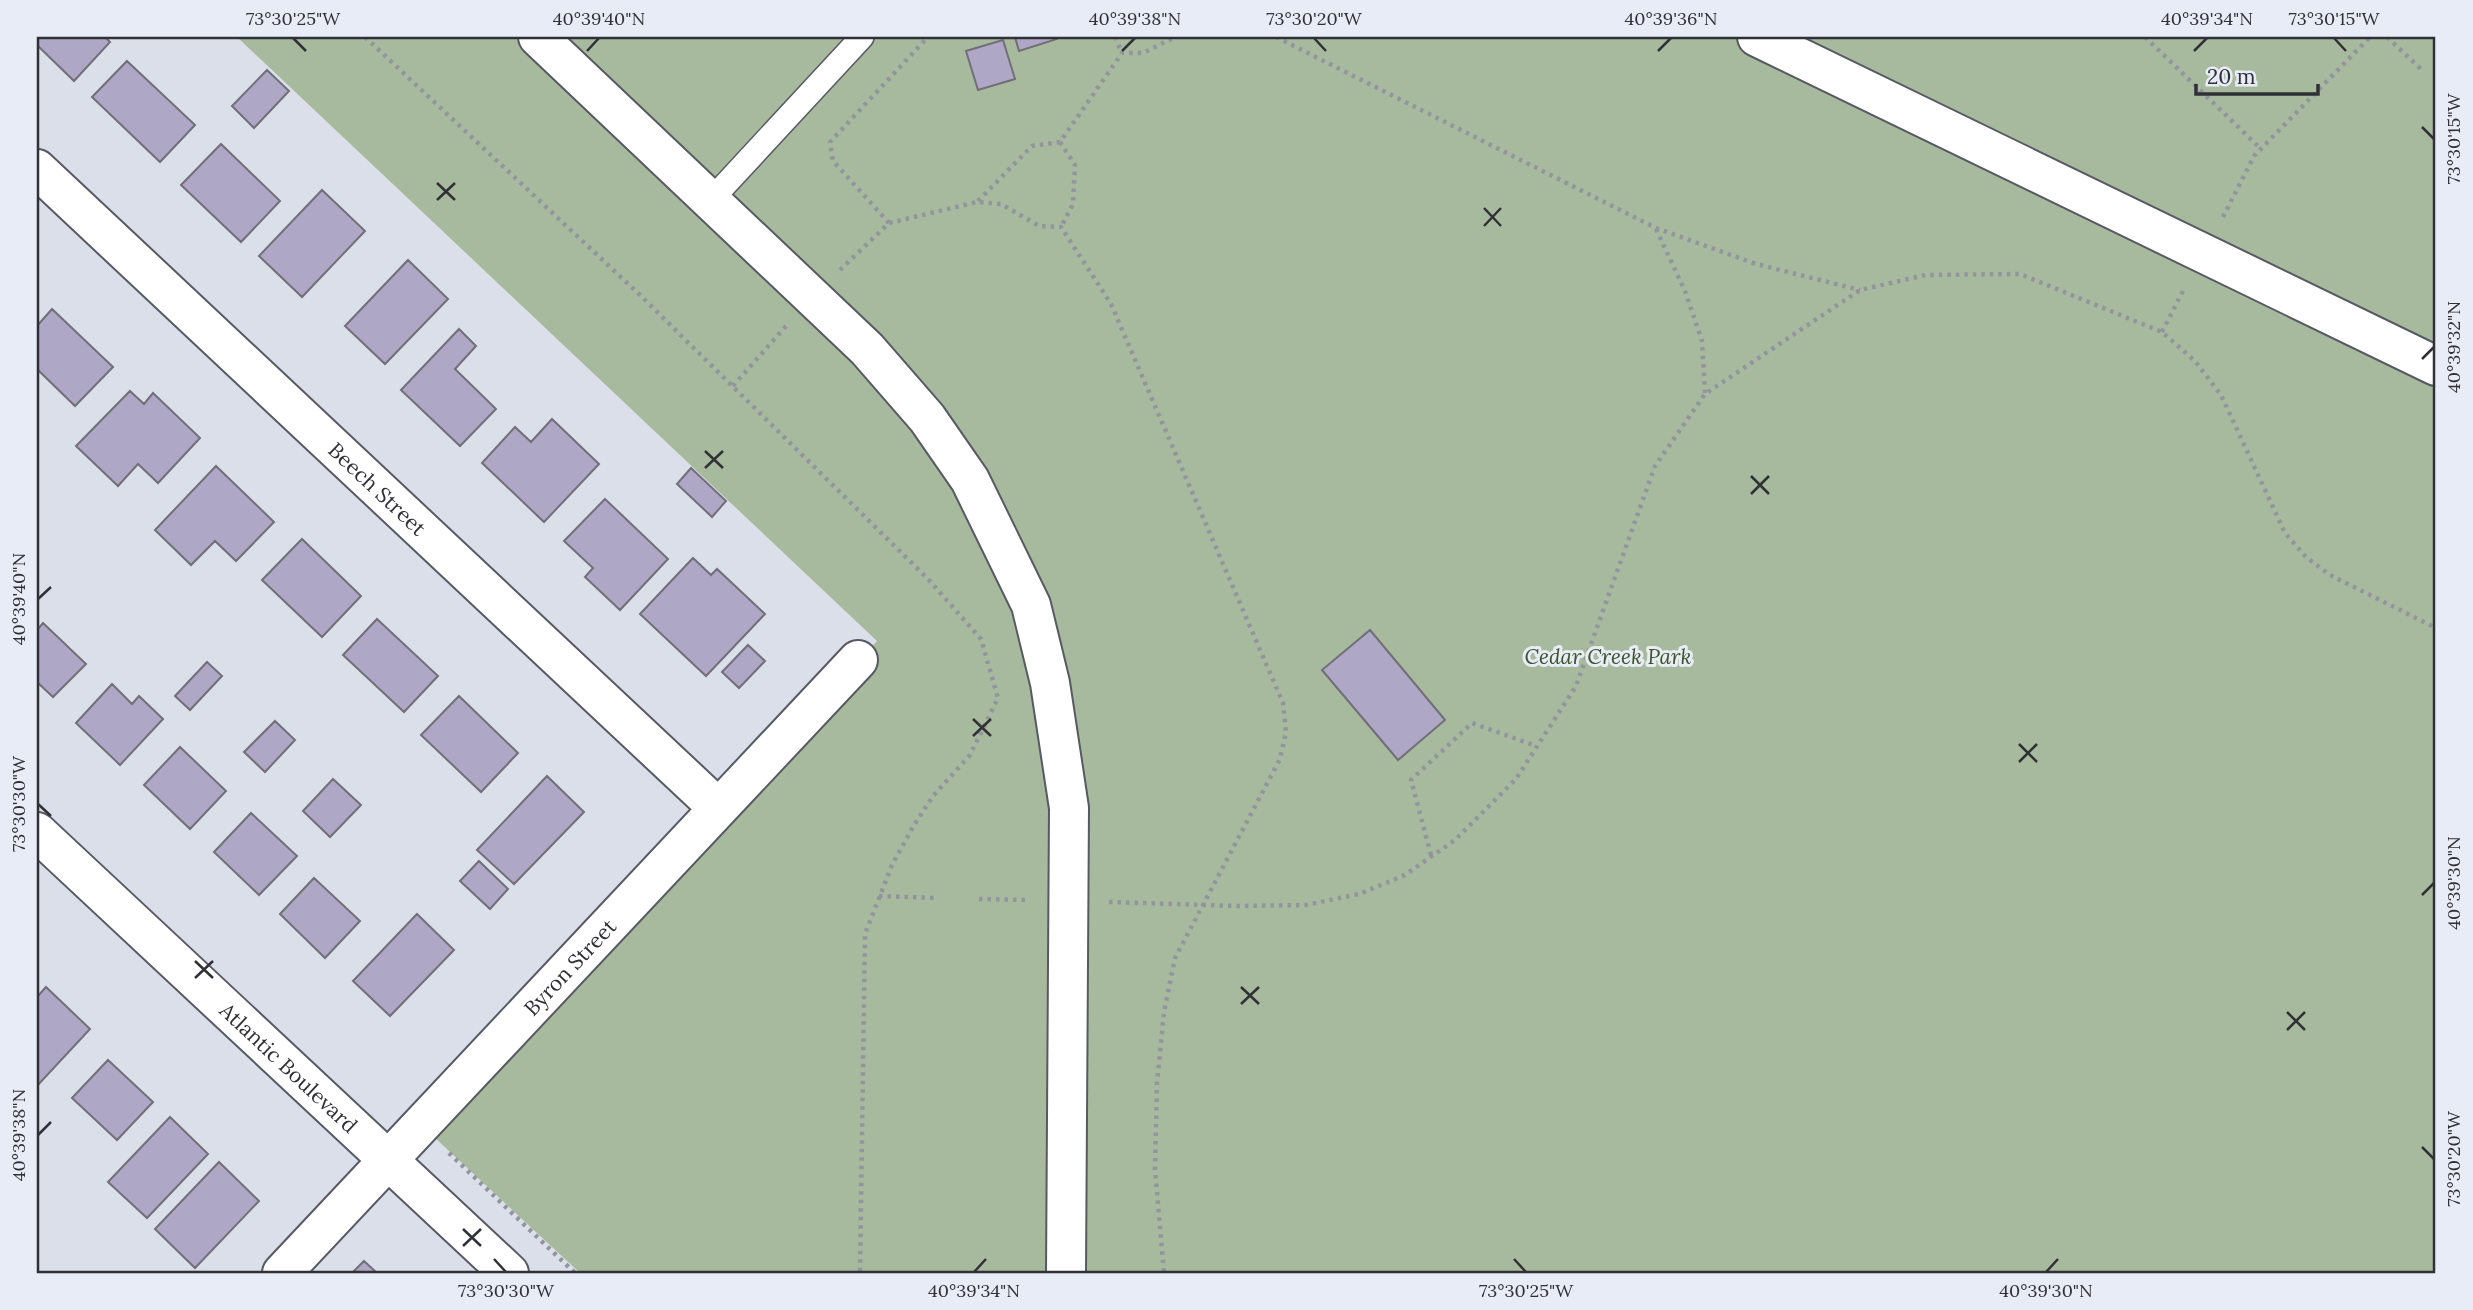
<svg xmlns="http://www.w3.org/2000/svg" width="2473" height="1310" viewBox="0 0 2473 1310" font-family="Lora,serif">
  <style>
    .green { fill: #a8ba9e }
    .building { fill: #afa7c6; stroke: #716f78; stroke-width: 2 }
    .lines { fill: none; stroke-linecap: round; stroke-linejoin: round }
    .service-casing { stroke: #575a63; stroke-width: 26 }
    .minor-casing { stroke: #575a63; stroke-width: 42 }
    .path { stroke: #93959e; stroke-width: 4.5; stroke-dasharray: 3.5 5; stroke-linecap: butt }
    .service { stroke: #fff; stroke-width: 23 }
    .minor { stroke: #fff; stroke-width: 38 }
    .ticks { fill: none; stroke: #303136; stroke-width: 2.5 }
    .labels { text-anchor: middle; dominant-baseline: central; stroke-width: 6; stroke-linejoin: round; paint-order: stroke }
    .street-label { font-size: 21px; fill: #303136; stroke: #e8ecf7 }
    .park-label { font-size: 21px; font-style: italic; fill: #3b5428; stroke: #e8ecf7 }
    .neatline { fill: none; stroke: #303136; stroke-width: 2.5 }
    .ticks-label { font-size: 18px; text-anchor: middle; fill: #303136 }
  </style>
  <rect width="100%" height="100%" fill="#dbdfea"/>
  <path class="green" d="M 237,37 L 2436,37 L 2436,1273 L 580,1273 L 419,1123 L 877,641 Z"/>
  <path class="building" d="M 37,37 L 105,37 L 110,42 L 74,81 L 37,45 Z
    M 1015,37 L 1056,37 L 1057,39 L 1019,51 Z
    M 1003,40 L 1015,79 L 978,90 L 966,51 Z
    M 127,61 L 195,125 L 160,162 L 92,97 Z
    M 267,70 L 289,91 L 254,128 L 232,106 Z
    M 221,144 L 280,201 L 241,242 L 181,185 Z
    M 322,190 L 365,231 L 302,297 L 259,256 Z
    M 408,260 L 448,299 L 385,364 L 345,326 Z
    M 52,309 L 113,367 L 75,406 L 37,369 L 37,326 Z
    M 459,329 L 476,346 L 455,369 L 496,409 L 460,446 L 401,390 Z
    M 130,391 L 144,404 L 153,393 L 200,438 L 158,483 L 138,464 L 118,486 L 76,446 Z
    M 552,419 L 599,464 L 544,522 L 482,463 L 515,427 L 531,442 Z
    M 216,466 L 274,522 L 236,561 L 215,541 L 191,565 L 155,530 Z
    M 691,468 L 726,501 L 712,517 L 677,484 Z
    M 605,499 L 668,559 L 620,610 L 585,577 L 593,568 L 564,541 Z
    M 302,539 L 361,596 L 322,637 L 262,580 Z
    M 693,558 L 711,575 L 717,569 L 765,614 L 706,676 L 640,614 Z
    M 377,619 L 438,676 L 404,712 L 343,655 Z
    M 43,623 L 86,664 L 53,697 L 37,682 L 37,630 Z
    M 1370,630 L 1445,720 L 1398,760 L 1322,670 Z
    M 748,645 L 765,661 L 739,688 L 722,672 Z
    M 207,662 L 222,676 L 190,710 L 175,696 Z
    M 112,684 L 132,704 L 139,696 L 163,719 L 120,765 L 76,723 Z
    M 459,696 L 518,753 L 481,792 L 421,735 Z
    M 275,721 L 295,740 L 265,772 L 244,752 Z
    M 180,747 L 226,791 L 190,829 L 144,785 Z
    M 547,776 L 584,812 L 514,884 L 477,850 Z
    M 333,779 L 361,805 L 330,837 L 303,811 Z
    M 251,813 L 297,856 L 259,895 L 214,852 Z
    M 479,861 L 508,889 L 490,909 L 460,881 Z
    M 314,878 L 360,921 L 325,958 L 280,914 Z
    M 417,914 L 454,950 L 390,1016 L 353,981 Z
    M 46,987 L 90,1029 L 37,1086 L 37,997 Z
    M 108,1060 L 153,1102 L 117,1140 L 72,1098 Z
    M 170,1117 L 208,1154 L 147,1218 L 108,1182 Z
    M 219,1162 L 259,1201 L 195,1268 L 155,1229 Z
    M 364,1261 L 377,1273 L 352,1273 Z"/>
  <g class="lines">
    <defs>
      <path id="service" d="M 711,200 L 862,37"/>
      <g id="minor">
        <path d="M 538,37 L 867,349 L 927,418 L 970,480 L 1031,605 L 1050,683 L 1069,808 L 1066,1273"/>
        <path d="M 1757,37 L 2436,366"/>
        <path id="s1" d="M 37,169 L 718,808"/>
        <path id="s2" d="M 37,832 L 509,1273"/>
        <path id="s3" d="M 282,1273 L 858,660"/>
      </g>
    </defs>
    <use href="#service" class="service-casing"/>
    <use href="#minor" class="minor-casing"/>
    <path class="path" d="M 365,37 L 640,295 L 929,580 L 981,639 L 998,698 L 970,755 L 933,796 L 914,825 L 892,865 L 865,934 L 860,1273
      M 1115,37 L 1122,53
      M 1276,37 L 1656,228 L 1756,264 L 1860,290
      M 2145,37 L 2261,149
      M 2387,37 L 2423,71
      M 1060,142 L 1075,165 L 1073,204 L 1061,227
      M 978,201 L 1032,146 L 1060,142 L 1122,53 L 1143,53 L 1175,37
      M 2223,217 L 2254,156 L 2370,37
      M 889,223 L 833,161 L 830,142 L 928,37
      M 1656,229 L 1685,291 L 1702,341 L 1705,393
      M 840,270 L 889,223 L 977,202 L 1001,204 L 1039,226 L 1061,227 L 1111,304 L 1283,703 L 1286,732 L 1280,759 L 1175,958 L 1164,1012 L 1157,1083 L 1155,1169 L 1164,1273
      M 2162,332 L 2184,289
      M 733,386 L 786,326
      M 1431,855 L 1411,780 L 1472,723 L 1536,746
      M 879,896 L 937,898
      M 979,899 L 1030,900
      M 1109,902 L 1238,906 L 1306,905 L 1359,894 L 1405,875 L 1455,840 L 1516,779 L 1576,686 L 1655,466 L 1705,394 L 1860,290 L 1926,275 L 2020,274 L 2162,332 L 2195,361 L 2221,395 L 2285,533 L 2306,557 L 2330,575 L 2436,628
      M 449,1153 L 575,1273"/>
    <use href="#service" class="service"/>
    <use href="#minor" class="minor"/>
  </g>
  <path class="ticks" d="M 293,38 L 306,51M 1314,38 L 1326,51M 2334,38 L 2346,51M 587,51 L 599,38M 1122,51 L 1135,38M 1658,51 L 1671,38M 2194,51 L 2207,38M 2422,127 L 2434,139M 437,183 L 455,200M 437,200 L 455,183M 1484,208 L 1501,226M 1484,226 L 1501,208M 2422,359 L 2434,347M 705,451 L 723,468M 705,468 L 723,451M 1751,476 L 1769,494M 1751,494 L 1769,476M 38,599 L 51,587M 973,719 L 991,736M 973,736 L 991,719M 2019,744 L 2037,762M 2019,762 L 2037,744M 38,804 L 51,816M 2422,895 L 2434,883M 195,961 L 213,978M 195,978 L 213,961M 1241,987 L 1259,1004M 1241,1004 L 1259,987M 2287,1012 L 2305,1030M 2287,1030 L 2305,1012M 38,1135 L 51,1122M 2422,1147 L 2434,1159M 463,1229 L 481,1246M 463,1246 L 481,1229M 494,1259 L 506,1272M 1514,1259 L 1526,1272M 974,1272 L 986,1259M 2046,1272 L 2058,1259"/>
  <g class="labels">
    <g class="street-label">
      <text stroke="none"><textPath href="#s1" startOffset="467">Beech Street</textPath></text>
      <text stroke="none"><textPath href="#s3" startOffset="420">Byron Street</textPath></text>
      <text stroke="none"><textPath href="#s2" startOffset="345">Atlantic Boulevard</textPath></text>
    </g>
    <g class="park-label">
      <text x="1608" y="656">Cedar Creek Park</text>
    </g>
  </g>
  <rect width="2473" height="1310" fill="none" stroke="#e8ecf7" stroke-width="77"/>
  <path d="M2196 84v10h122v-10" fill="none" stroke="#303136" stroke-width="3.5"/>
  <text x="2207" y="84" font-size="21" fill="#303136" stroke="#e8ecf7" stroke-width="5" paint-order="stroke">20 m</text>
  <rect x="38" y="38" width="2396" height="1234" class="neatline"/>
  <g class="ticks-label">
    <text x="293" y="25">73°30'25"W</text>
    <text x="599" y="25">40°39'40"N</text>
    <text x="1135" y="25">40°39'38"N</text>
    <text x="1314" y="25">73°30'20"W</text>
    <text x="1671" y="25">40°39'36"N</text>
    <text x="2207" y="25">40°39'34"N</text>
    <text x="2334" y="25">73°30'15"W</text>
    <text transform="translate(2454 139) rotate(-90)" y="6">73°30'15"W</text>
    <text transform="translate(2454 347) rotate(-90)" y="6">40°39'32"N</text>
    <text transform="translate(19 599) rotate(-90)" y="6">40°39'40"N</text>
    <text transform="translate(19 804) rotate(-90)" y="6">73°30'30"W</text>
    <text transform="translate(2454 883) rotate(-90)" y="6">40°39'30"N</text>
    <text transform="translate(19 1135) rotate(-90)" y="6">40°39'38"N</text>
    <text transform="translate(2454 1159) rotate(-90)" y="6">73°30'20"W</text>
    <text x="506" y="1297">73°30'30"W</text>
    <text x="974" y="1297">40°39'34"N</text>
    <text x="1526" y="1297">73°30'25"W</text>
    <text x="2046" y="1297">40°39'30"N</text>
  </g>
</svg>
